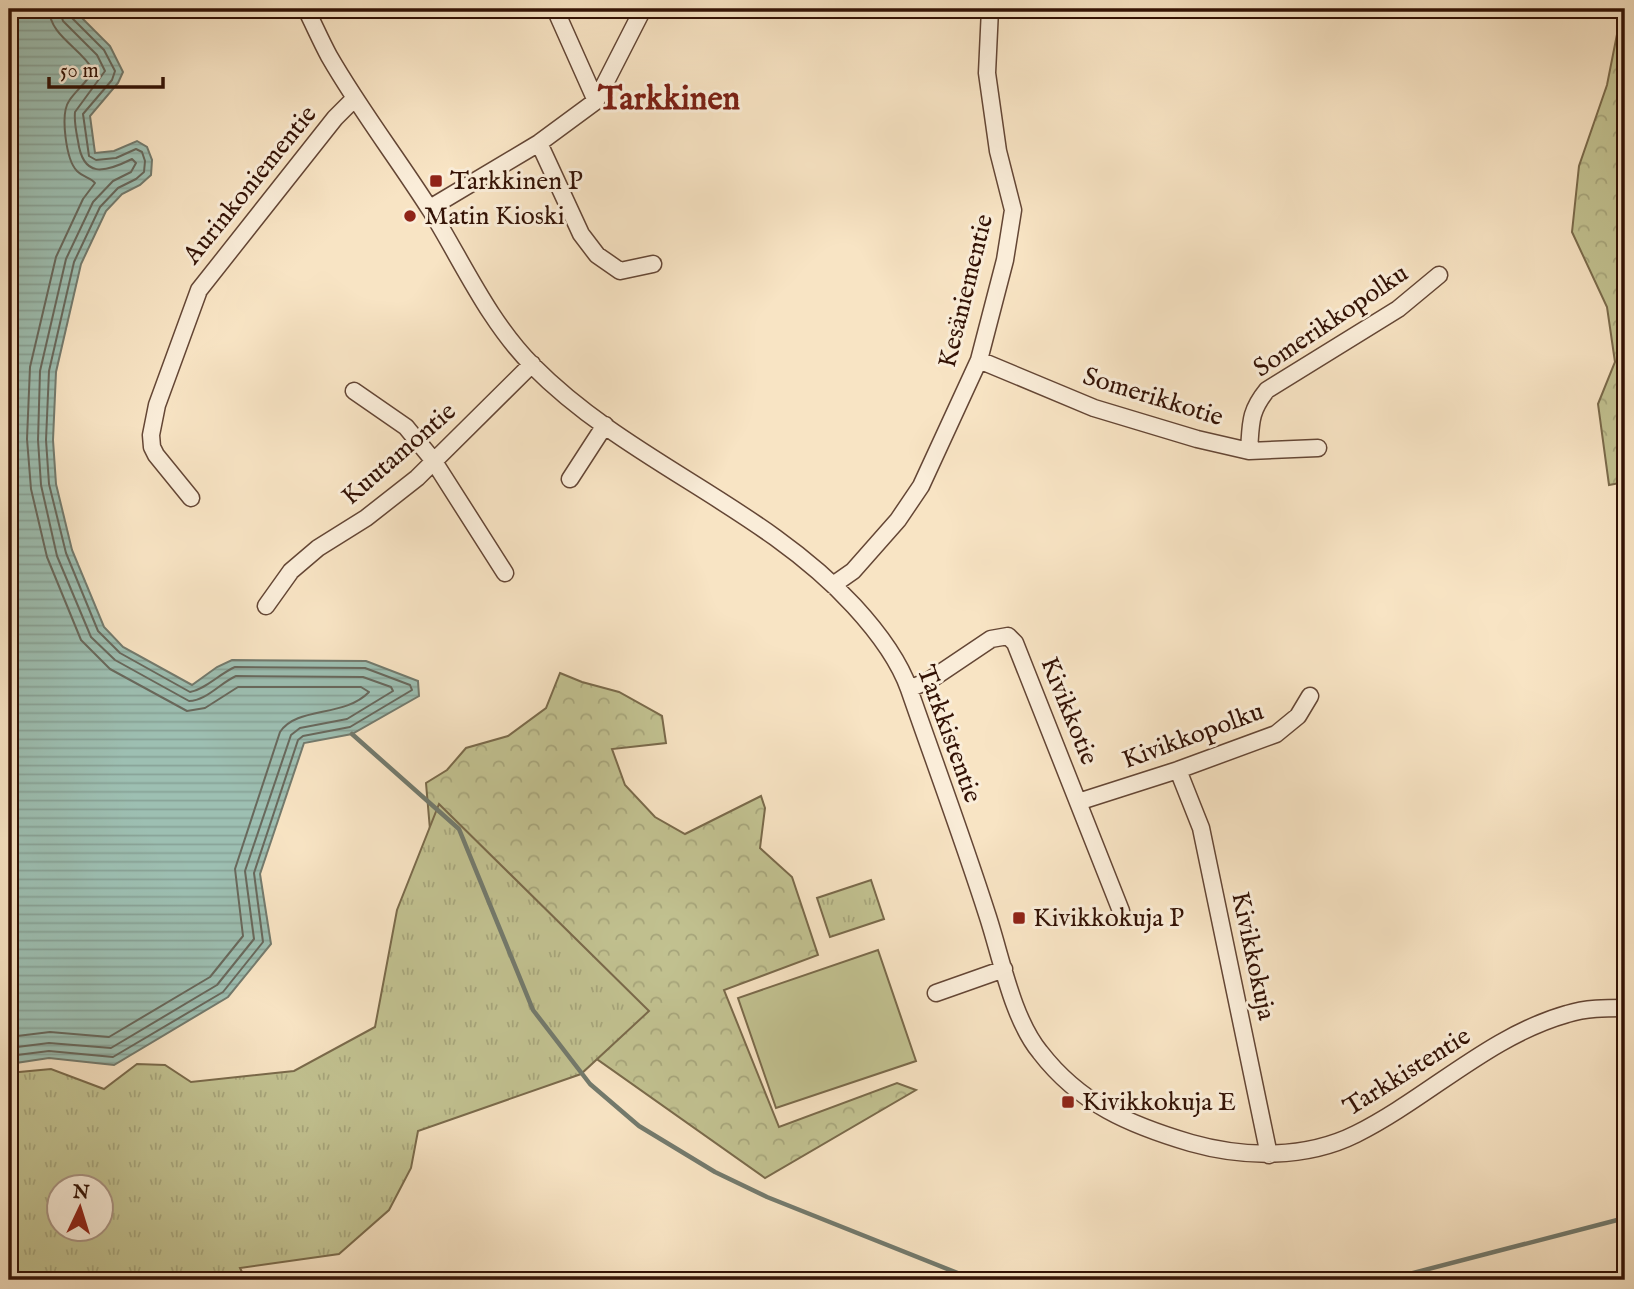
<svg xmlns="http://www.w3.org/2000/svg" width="1634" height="1289" viewBox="0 0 1634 1289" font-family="'IM FELL English',serif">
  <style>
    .forest { fill: url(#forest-crowns); stroke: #7a6a4b; stroke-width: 2; fill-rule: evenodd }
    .park { fill: url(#park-tufts); stroke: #7a6a4b; stroke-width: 2; fill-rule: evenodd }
    .pitch { fill: #c2c291; stroke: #7a6a4b; stroke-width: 2 }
    .water { fill: url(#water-rules); stroke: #737a6d; stroke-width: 2 }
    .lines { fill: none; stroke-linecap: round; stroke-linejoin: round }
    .shore { stroke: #68685c; stroke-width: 2 }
    .stream { stroke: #737a6d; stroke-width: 4.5 }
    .minor-casing { stroke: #644635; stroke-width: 19 }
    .minor { stroke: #faedd9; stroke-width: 16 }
    .poi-dot { fill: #8f2418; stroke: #faedd9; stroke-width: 2.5 }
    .labels { text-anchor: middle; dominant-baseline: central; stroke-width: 6; stroke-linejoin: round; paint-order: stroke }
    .poi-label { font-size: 26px; fill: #331205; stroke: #faedd9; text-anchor: start }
    .street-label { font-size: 26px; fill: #331205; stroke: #faedd9 }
    .district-label { font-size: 33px; font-weight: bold; fill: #7a1f14; stroke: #faedd9 }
  </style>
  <defs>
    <pattern id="forest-crowns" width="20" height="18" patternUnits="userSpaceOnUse" patternTransform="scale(1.75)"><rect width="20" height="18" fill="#c2c291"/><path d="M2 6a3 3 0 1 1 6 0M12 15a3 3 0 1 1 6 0" fill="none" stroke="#a7a67c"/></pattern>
    <pattern id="park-tufts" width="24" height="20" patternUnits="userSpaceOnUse" patternTransform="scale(1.75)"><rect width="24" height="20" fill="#c2c291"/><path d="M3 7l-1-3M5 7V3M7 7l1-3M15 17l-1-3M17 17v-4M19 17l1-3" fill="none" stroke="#a7a67c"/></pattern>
    <pattern id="water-rules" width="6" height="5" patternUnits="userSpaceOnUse" patternTransform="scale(1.75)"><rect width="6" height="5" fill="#9dbfb2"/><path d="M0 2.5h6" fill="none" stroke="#88a398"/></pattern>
  </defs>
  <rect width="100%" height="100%" fill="#f8e4c4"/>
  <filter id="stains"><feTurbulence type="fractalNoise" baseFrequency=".00286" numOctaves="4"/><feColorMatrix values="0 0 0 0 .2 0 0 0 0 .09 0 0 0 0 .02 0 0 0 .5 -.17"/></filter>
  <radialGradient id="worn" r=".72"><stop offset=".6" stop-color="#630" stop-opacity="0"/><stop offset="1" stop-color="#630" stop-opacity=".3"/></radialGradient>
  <path class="forest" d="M 1622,9 L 1625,9 L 1625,482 L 1609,485 L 1598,404 L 1615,362 L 1607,307 L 1572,232 L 1579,166 L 1607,85 Z
    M 560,673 L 582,682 L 619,692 L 662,716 L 666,743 L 612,749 L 625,785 L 655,817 L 685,834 L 761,796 L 765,808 L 760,848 L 792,877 L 818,955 L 724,990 L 779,1127 L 897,1083 L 916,1090 L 765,1178 L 581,1048 L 9,1280 L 9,1080 L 102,1100 L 191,1094 L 295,1080 L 379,1032 L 432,853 L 426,783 L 447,770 L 466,748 L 508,736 L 546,708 ZM 60,1188 L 102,1188 L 102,1230 L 60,1230 Z"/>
  <path class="park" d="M 439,804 L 649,1011 L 581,1074 L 418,1131 L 411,1168 L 389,1210 L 339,1254 L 240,1268 L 246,1280 L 9,1280 L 9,1073 L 51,1069 L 104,1089 L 137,1064 L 165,1065 L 191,1082 L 294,1071 L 375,1027 L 397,910 ZM 60,1188 L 102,1188 L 102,1230 L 60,1230 Z
    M 871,880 L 884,919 L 830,937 L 817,898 Z"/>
  <path class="pitch" d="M 878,950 L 916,1061 L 776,1108 L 738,998 Z"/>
  <path class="water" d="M 9,9 L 74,10 L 110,46 L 123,72 L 118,83 L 90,116 L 95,153 L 114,151 L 137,141 L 147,147 L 152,160 L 151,175 L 140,185 L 122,194 L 106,211 L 81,264 L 56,372 L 53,440 L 56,484 L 72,550 L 104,627 L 123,647 L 192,685 L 217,667 L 232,660 L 366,661 L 418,681 L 419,696 L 352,734 L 304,743 L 260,874 L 271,944 L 228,997 L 114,1065 L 49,1058 L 9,1064 Z"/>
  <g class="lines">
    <path class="shore" d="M 9,1037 L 50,1032 L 109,1037 L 210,977 L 243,936 L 235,869 L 280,732 C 297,706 344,718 369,692 L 361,687 L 238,687 L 205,708 L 187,711 L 110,669 L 81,640 L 47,557 L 31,489 L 27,439 L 30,367 L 56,257 L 83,199 L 95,183 C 91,178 83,177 77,171 C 66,160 60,114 69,101 C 76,90 88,82 93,70 C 81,48 50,36 49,9
      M 9,1048 L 49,1043 L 111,1048 L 217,985 L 254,939 L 245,871 L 291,735 L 300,728 L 347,719 L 393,691 L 391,687 L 363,677 L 236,676 C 220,683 206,701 189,701 L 115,660 L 91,637 L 57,556 L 41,485 L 38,440 L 40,371 L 66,259 L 93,202 L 113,181 L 131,172 L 136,163 L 132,159 C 104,173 83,178 78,141 C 76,131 74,122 75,112 L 105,71 L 97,55 L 63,21 L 59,9
      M 9,1056 L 49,1051 L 113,1057 L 223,992 L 263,942 L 254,873 L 298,740 L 303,736 L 350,727 L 412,690 L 410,685 L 365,668 L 235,667 C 219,674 206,689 190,692 L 120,653 L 98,631 L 66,553 L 49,484 L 46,440 L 49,371 L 74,262 L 100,207 L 118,188 L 136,179 L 144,172 L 145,161 L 142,152 L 136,149 L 116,158 L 96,160 L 89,156 L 83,114 L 112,80 L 115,71 L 104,50 L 70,16 L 68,9"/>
    <path class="stream" d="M 352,734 L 459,829 L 533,1010 L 590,1084 L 639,1126 L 715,1172 L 767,1197 L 975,1280
      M 1386,1280 L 1625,1218"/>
    <defs>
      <path id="minor" d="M 306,9 C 314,25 321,41 329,56 C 360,110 398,159 431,211 C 463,263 489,322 533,366 C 628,462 762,506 854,606 C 877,631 898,658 909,689 C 935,764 963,839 987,914 C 1001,956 1012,1018 1040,1052 C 1080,1104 1130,1125 1191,1143 C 1244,1158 1306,1159 1356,1134 C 1428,1098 1489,1036 1567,1014 C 1586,1008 1606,1008 1625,1008
        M 555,9 L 596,101
        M 539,143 L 581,234 L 597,255 L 620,271 L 653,264
        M 430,208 L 539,143 L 596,101 L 643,9
        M 979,360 L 1094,408 L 1197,439 L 1249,451 L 1318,448
        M 354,391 L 406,427 L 433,460 L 505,573
        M 1249,451 C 1251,424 1249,412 1267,390 L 1398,309 L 1439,275
        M 570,479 L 605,425
        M 191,498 L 156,455 L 152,447 L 151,435 L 157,405 L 199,290 L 335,118 L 355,98
        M 833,585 L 853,571 L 898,520 L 921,486 L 979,360 L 1005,260 L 1013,210 L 998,151 L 987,73 L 990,9
        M 266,606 L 291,571 L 318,548 L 366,518 L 417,478 L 532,364
        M 909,689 L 930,680 L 991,639 L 1008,636 L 1015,643 L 1121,911
        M 1178,770 L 1201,828 L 1269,1155
        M 1078,802 L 1178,770 L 1276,734 L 1298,716 L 1310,696
        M 936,993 L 1004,969"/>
    </defs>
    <use href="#minor" class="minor-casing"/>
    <use href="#minor" class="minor"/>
  </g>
  <g class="poi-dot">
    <rect x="429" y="174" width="14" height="14" rx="3.5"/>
    <circle cx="410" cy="216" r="7"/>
    <rect x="1012" y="911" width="14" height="14" rx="3.5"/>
    <rect x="1061" y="1095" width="14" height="14" rx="3.5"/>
  </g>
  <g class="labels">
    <g class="poi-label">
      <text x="450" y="181">Tarkkinen P</text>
      <text x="424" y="216">Matin Kioski</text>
      <text x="1033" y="918">Kivikkokuja P</text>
      <text x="1082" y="1102">Kivikkokuja E</text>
    </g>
    <g class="street-label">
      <text transform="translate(250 185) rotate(-51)">Aurinkoniementie</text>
      <text transform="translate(966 291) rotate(-76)">Kesäniementie</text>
      <text transform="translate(1331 321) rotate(-34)">Somerikkopolku</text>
      <text transform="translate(1153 397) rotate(17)">Somerikkotie</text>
      <text transform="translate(399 454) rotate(-41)">Kuutamontie</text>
      <text transform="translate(1069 711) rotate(68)">Kivikkotie</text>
      <text transform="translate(949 734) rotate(70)">Tarkkistentie</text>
      <text transform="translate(1193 736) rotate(-20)">Kivikkopolku</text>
      <text transform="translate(1253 956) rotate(78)">Kivikkokuja</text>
      <text transform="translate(1407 1072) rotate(-32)">Tarkkistentie</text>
    </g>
    <g class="district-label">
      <text x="669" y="100">Tarkkinen</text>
    </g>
  </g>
  <rect width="1634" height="1289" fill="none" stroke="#f8e4c4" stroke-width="35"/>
  <rect x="10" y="10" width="1613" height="1268" fill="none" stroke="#331205" stroke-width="3.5"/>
  <rect x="18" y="18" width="1599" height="1254" fill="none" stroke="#331205" stroke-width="2"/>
  <g transform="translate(80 1208) rotate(4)"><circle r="33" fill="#faedd9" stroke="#aa9584" stroke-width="2"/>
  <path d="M0-5L12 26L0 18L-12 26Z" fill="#8f2418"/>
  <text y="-10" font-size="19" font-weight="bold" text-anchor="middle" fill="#331205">N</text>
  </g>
  <path d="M49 77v10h114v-10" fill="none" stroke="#331205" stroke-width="3.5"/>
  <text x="60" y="77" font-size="21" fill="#331205" stroke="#faedd9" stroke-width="5" paint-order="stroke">50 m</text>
  <rect width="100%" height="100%" filter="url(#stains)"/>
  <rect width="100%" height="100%" fill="url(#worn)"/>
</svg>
